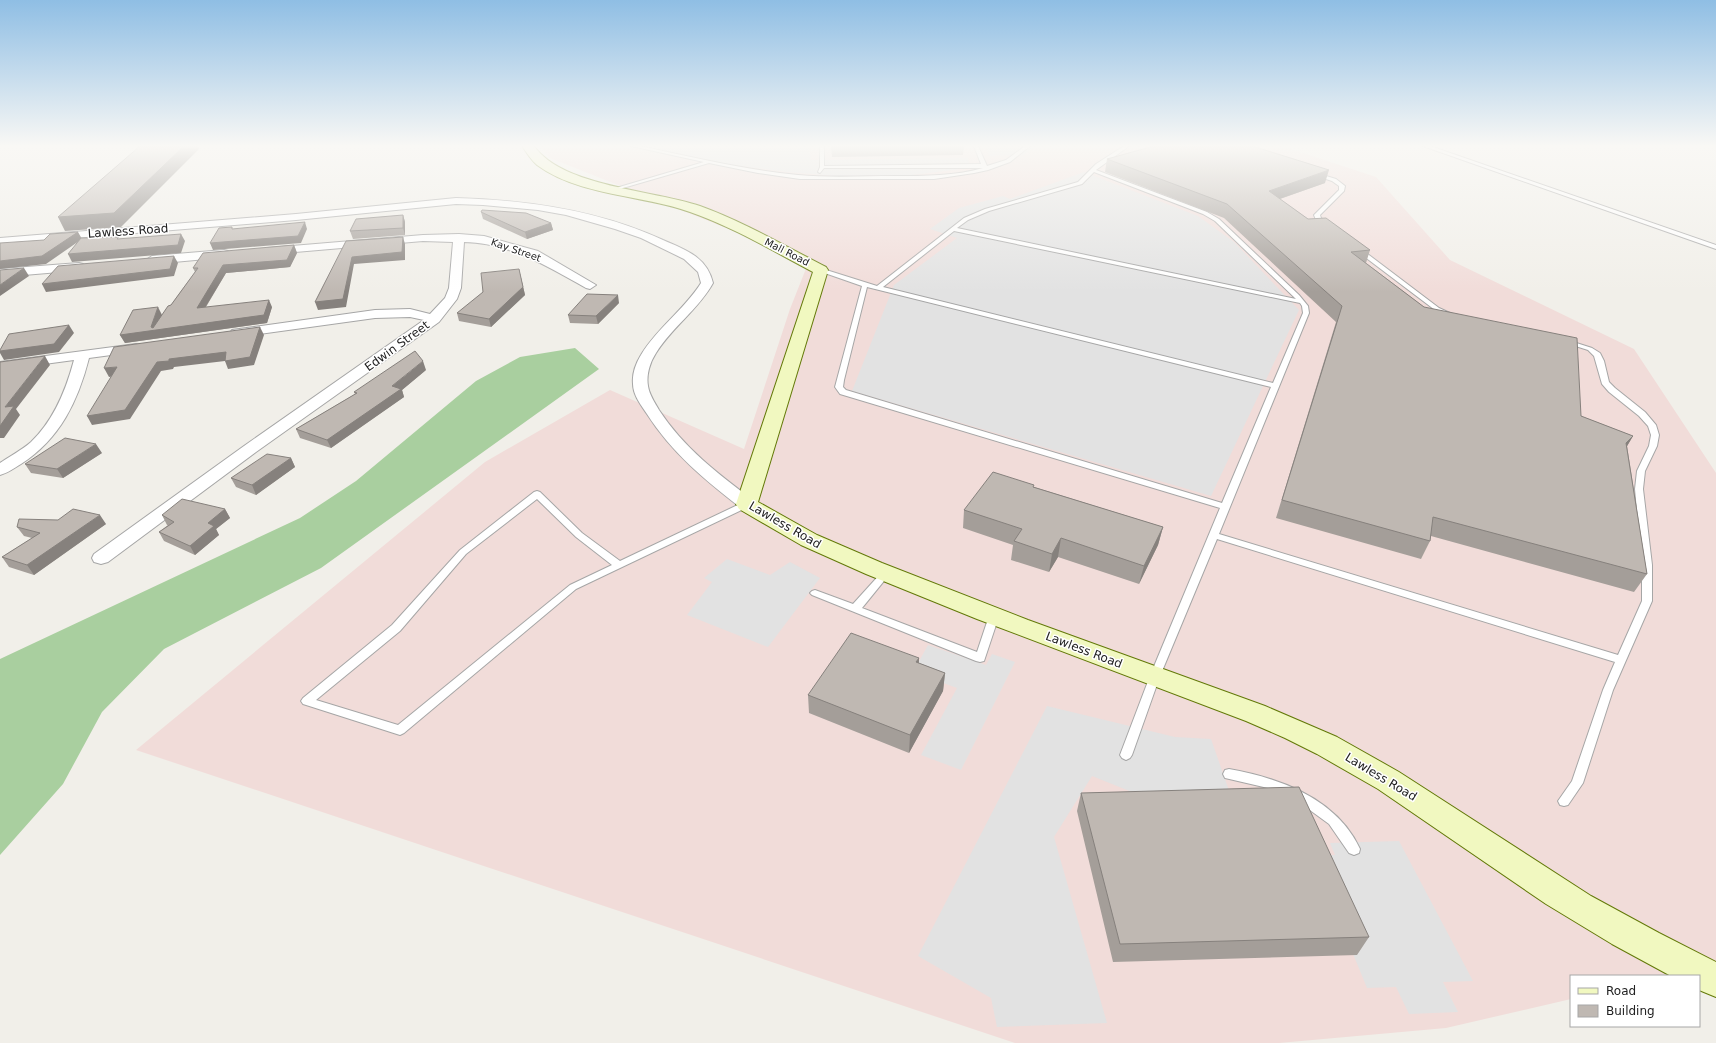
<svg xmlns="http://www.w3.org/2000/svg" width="1716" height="1043" viewBox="0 0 1716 1043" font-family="'DejaVu Sans',sans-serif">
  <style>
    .commercial { fill: #f1dcd9 }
    .forest { fill: #a9cf9f }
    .parking { fill: #e2e2e2 }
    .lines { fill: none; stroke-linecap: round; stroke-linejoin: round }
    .lane-casing { stroke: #a6a6a6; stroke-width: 2 }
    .street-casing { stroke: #a6a6a6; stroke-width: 2 }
    .secondary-casing { stroke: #637908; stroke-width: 2 }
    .lane { fill: #fff; fill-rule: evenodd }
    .street { fill: #fff; fill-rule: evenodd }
    .secondary { fill: #f1f8c0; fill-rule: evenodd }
    .wall { fill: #a49e99 }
    .shaded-wall { fill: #86817d }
    .building { fill: #bfb8b2; stroke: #86817d }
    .labels { text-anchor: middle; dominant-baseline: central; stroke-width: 3; stroke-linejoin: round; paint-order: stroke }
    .far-street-label { font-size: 10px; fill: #222; stroke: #fff }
    .street-label { font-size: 12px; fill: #222; stroke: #fff }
  </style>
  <rect width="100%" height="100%" fill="#f1efe9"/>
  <path class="commercial" d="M 540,146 L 1282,146 L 1376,177 L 1450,260 L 1634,349 L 1716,473 L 1716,966 L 1672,976 L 1571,976 L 1571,999 L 1446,1028 L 1279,1043 L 1015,1043 L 136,750 L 485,462 L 610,390 L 744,449 L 790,309 L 809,261 L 550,158 Z"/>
  <path class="forest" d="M 575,348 L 599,369 L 321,568 L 164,649 L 102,712 L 63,784 L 0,855 L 0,659 L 300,518 L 356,481 L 476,381 L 520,357 Z"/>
  <path class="parking" d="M 643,146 L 809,146 L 811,160 L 968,158 L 970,168 L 912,175 L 836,176 L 787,172 L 727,164 Z
    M 985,146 L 1034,146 L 1024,155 L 989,156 Z
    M 1084,172 L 1198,216 L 1234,242 L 1299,310 L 1211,496 L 852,391 L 894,285 L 957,238 L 930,229 L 959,208 L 1003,196 L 1010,199 Z
    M 727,559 L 770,575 L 790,562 L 820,578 L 768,647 L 687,615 L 712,582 L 704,578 Z
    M 928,645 L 986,665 L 992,654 L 1015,662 L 961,770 L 921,755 L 957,688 L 913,672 Z
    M 1047,706 L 1175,737 L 1211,739 L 1233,802 L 1147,798 L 1092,776 L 1054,837 L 1107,1023 L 997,1027 L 991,998 L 918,956 Z
    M 1399,841 L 1473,981 L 1443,982 L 1458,1012 L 1409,1014 L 1396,987 L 1367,988 L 1313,856 L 1335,855 L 1330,843 Z"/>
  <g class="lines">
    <defs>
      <path id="lane" d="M 631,146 L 640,146 C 692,157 745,170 798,175 C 830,178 863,176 896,176 C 924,176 955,176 983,168 L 824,168 L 820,173 L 818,172 L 820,167 L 820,146 L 824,146 L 824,166 L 981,164 L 974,146 L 978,146 L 987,166 L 1006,160 L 1025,146 L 1030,146 L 1010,162 L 988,170 L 974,173 L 934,179 L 800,179 L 758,173 L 709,163 L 616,190 L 616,188 L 704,162 Z
        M 1124,146 L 1129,146 L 1096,170 L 1207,212 L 1219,219 L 1299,295 L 1308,306 L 1309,313 L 1219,534 L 1618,655 L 1642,601 L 1642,565 L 1635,489 L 1637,471 L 1649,446 L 1651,435 L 1648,426 L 1639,416 L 1609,392 L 1602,384 L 1594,356 L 1588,350 L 1563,342 L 1563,340 L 1567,340 L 1592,348 L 1600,353 L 1604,361 L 1609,382 L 1615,388 L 1645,412 L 1656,425 L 1659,435 L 1657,446 L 1645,471 L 1643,489 L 1652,565 L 1652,601 L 1613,690 L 1583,783 L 1568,805 L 1564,806 L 1560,805 L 1558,801 L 1572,781 L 1603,690 L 1615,662 L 1217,539 L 1160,676 L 1132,755 L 1130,758 L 1126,760 L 1122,758 L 1120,755 L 1150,676 L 1220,508 L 840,394 L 835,387 L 862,286 L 819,271 L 819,269 L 823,269 L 877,286 L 964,218 L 985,209 L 1078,182 L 1096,164 ZM 1094,172 L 1203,214 L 1215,221 L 1296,299 L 957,228 L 968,220 L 989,211 L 1082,184 ZM 954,231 L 1300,303 L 1302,306 L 1303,313 L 1273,383 L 883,287 ZM 867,287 L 1271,387 L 1222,503 L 846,390 L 843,387 L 844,380 Z
        M 1423,146 L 1430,146 L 1716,245 L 1716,249 Z
        M 1316,173 L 1336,179 L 1345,186 L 1344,191 L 1320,215 L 1321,218 L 1330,226 L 1327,228 L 1316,220 L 1314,215 L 1339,190 L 1339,186 L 1332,181 L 1314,175 L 1314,174 Z
        M 1357,249 L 1361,249 L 1439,308 L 1452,314 L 1452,316 L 1448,316 L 1435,310 L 1357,251 Z
        M 537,491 L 540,492 L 582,533 L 620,561 L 744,502 L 747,501 L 751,504 L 750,506 L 576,589 L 404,733 L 400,735 L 303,704 L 301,701 L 303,698 L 392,625 L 460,550 L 534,492 ZM 537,499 L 576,537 L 612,565 L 570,585 L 398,725 L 316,700 L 400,631 L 466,554 Z
        M 885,571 L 890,574 L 888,576 L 862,608 L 977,652 L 990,613 L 998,613 L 999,616 L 984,661 L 980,662 L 976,661 L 812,595 L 810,593 L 812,591 L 815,590 L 853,604 L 882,572 Z
        M 1229,769 C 1280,778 1337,799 1360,849 L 1359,853 L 1354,855 L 1349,853 L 1329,824 L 1303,805 L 1268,788 L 1225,778 L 1223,774 L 1225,770 Z"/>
      <path id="street" d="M 456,198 C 527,200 598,210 663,240 C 686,250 707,257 713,283 C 698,310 672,327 656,353 C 650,362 646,375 648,386 C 649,394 655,403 659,410 C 684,448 718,474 753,500 L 756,504 L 753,508 L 747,509 L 741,508 C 705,480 672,453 647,414 C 641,405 633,395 633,384 C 632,374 636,363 641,355 C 657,328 684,310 701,283 L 698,272 L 684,259 L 641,238 L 615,229 L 566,215 L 538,210 L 483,205 L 456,204 L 296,220 L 0,244 L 0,238 L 296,214 Z
        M 459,234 L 484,236 L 538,251 L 596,285 L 590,289 L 586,288 C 547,266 510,243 464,242 L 461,288 L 457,299 L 439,322 L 256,452 L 108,562 L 101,564 L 94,562 L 92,558 L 94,554 L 244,446 L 424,320 L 410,317 L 375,318 L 237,337 L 232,336 L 230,333 L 232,330 L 375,310 L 410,309 L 430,314 L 445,298 L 449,288 L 453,242 L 423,241 L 272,254 L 266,250 L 268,248 L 423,235 Z
        M 224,250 L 228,251 L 230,254 L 228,257 L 152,264 L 146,260 L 152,256 Z
        M 79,263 L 83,264 L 85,267 L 83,270 L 0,277 L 0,269 Z
        M 136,344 L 141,345 L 143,348 L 141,351 L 89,358 C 78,401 60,439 21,464 C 14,468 8,473 0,475 L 0,463 C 10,456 22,450 31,442 C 54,420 66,390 74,360 L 0,370 L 0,362 Z"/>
      <path id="secondary" d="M 522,146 L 534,146 C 563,187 653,190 700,206 C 744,222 785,246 826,267 L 828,270 L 758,502 L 817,535 L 882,563 L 1028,620 L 1265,706 L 1337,737 L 1399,772 L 1591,896 L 1659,933 L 1716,962 L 1716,997 L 1699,990 L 1699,976 L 1671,976 L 1612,944 L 1546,904 L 1378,789 L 1317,754 L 1285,738 L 1246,721 L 977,619 L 866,574 L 801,545 L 739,509 L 736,504 L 813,272 C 773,251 733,227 690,212 C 643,195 579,196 537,165 C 531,160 527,153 522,146 Z"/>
    </defs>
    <use href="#lane" class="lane-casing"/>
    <use href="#street" class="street-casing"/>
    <use href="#secondary" class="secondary-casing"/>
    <use href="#lane" class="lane"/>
    <use href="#street" class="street"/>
    <use href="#secondary" class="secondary"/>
  </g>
  <path class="wall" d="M 831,146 L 964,146 L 963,155 L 832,157 Z
    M 1107,159 L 1325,183 L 1280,199 L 1308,219 L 1370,250 L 1366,263 L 1424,307 L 1581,416 L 1633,436 L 1627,446 L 1647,574 L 1634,592 L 1431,536 L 1430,541 L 1421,559 L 1276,518 L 1336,322 L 1224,218 L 1105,172 Z
    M 481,212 L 551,223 L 553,230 L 527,239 L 483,219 Z
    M 403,215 L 405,222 L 405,235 L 353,239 L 350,231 Z
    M 294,245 L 297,253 L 290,267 L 226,273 L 206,307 L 272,307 L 267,323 L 125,343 L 120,335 L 162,315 L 161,316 L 171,305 L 195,272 L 193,268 Z
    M 519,269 L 525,295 L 491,327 L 459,321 L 457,313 Z
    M 619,303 L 598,324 L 570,323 L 568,315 Z
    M 426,370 L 402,390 L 404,397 L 331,448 L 300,438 L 296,429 L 355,394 L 354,392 Z
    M 102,453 L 63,478 L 31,473 L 25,464 Z
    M 291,458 L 295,467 L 256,495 L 236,487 L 231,478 Z
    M 1034,487 L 1163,527 L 1158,545 L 1139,584 L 1058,557 L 1049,572 L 1011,560 L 1013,545 L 963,528 L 964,510 Z
    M 225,509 L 230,518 L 216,529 L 219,535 L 195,555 L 164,541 L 159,532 L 168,525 L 167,525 L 162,515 Z
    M 58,520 L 106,524 L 34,575 L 9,567 L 2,557 L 32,538 L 24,536 L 17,527 Z
    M 919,658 L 919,663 L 945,673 L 943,691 L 909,753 L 809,713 L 808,695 Z
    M 1081,793 L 1369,937 L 1357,955 L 1113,962 L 1077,811 Z"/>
  <path class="shaded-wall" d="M 184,146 L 198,146 L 199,149 L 121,227 L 65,231 L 58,217 Z
    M 1329,170 L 1325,183 L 1265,204 L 1269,191 Z
    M 403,215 L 405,222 L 405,235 L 403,228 Z
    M 305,222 L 307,229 L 301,243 L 213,250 L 210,243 Z
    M 551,223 L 553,230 L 527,239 L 525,232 Z
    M 78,232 L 82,239 L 46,264 L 0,269 L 0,261 Z
    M 181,234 L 185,241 L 181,253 L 72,262 L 68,254 Z
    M 403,237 L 405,244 L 405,260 L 354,264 L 346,307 L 318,310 L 315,302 L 352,257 Z
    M 294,245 L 297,253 L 290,267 L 226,273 L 200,316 L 197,308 L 223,265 Z
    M 174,256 L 178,263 L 174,276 L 46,292 L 42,284 Z
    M 24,268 L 29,276 L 0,296 L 0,285 Z
    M 519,269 L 525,295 L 491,327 L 489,319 Z
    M 618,295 L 619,303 L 598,324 L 596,316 Z
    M 269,300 L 272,307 L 267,323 L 125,343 L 120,335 L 151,327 L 158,307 L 162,315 L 157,330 Z
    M 69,325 L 74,333 L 59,352 L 4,360 L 0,353 L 0,351 Z
    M 260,327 L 264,335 L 254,365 L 228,369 L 225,361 L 174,367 L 173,369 L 161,371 L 130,419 L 92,425 L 87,416 L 157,362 L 169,359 Z
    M 45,356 L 50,365 L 16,409 L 20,415 L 4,438 L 0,438 L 0,426 L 5,407 Z
    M 423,361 L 426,370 L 402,390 L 404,397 L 331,448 L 327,440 Z
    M 117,367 L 122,375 L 109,377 L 104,368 Z
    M 1633,436 L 1623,453 L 1626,443 Z
    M 96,444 L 102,453 L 63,478 L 57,469 Z
    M 291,458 L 295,467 L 256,495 L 252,485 Z
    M 225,509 L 230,518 L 216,529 L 219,535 L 195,555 L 190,546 L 208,523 Z
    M 100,515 L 106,524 L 34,575 L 27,565 Z
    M 1163,527 L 1158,545 L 1139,584 L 1144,566 Z
    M 1061,538 L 1058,557 L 1049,572 L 1052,554 Z
    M 919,658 L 918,676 L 916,662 Z
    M 945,673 L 943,691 L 909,753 L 910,735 Z"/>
  <path class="building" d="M 140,146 L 184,146 L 114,213 L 58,217 Z
    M 1154,146 L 1252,146 L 1329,170 L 1269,191 L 1308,219 L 1326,218 L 1370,250 L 1351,252 L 1424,307 L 1577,338 L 1581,416 L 1633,436 L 1626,443 L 1647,574 L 1433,517 L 1430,541 L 1282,500 L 1342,306 L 1227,204 L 1107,159 Z
    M 482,210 L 526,213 L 551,223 L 525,232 L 481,212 Z
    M 403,215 L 403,228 L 350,231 L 356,219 Z
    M 305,222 L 298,236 L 210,243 L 219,228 L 232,227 L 232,229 Z
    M 78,232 L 42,256 L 0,261 L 0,243 L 44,240 L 50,234 Z
    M 181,234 L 178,245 L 68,254 L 81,238 L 119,237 L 117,239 Z
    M 403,237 L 402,252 L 352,257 L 343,299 L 315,302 L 346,241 Z
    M 294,245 L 287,260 L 223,265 L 197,308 L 269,300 L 264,315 L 120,335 L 133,310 L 158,307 L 151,327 L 153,328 L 168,306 L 171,305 L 198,268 L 193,268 L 203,253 Z
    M 174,256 L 170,269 L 42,284 L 58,266 Z
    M 24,268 L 0,285 L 0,270 Z
    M 519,269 L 523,287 L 489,319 L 457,313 L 483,292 L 481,273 Z
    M 587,294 L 618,295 L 596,316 L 568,315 Z
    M 69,325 L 54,344 L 0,351 L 0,350 L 9,334 Z
    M 260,327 L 250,357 L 225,361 L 226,352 L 169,359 L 169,361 L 157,362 L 125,410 L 87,416 L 117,367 L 104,368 L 114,347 Z
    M 415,351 L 423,361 L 392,386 L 401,389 L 327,440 L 296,429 L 357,393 L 354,392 Z
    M 45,356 L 5,407 L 14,406 L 0,426 L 0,362 Z
    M 65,438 L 96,444 L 57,469 L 25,464 Z
    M 267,454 L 291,458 L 252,485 L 231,478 Z
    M 993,472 L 1034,485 L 1033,487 L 1163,527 L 1144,566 L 1061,538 L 1052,554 L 1014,541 L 1022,529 L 964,510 Z
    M 182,499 L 225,509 L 208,523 L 214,526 L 190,546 L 159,532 L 174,522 L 162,515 Z
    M 73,509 L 100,515 L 27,565 L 2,557 L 40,533 L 17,527 L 19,519 L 58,520 Z
    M 851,633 L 919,658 L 916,662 L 945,673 L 910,735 L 808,695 Z
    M 1299,787 L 1369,937 L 1120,944 L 1081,793 Z"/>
  <linearGradient id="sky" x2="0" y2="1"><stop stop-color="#8fbee4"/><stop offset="0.5" stop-color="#f9f8f5"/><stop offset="1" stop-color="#f9f8f5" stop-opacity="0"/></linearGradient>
  <rect width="1716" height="292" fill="url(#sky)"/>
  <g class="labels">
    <g class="far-street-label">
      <text transform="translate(516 250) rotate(19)">Kay Street</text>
      <text transform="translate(787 252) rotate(27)">Mall Road</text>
    </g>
    <g class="street-label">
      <text transform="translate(128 231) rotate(-4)">Lawless Road</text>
      <text transform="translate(397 346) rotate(-36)">Edwin Street</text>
      <text transform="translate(785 525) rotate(30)">Lawless Road</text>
      <text transform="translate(1084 650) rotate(21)">Lawless Road</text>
      <text transform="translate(1381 777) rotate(31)">Lawless Road</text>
    </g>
  </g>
  <rect x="1570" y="975" width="130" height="52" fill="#ffffff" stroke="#a7a7a7"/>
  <rect x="1578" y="988" width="20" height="6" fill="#f1f8c0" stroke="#a7a7a7"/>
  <text x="1606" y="995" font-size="12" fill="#222222">Road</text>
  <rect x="1578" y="1005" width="20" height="12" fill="#bfb8b2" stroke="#a7a7a7"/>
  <text x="1606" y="1015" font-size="12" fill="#222222">Building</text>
</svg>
